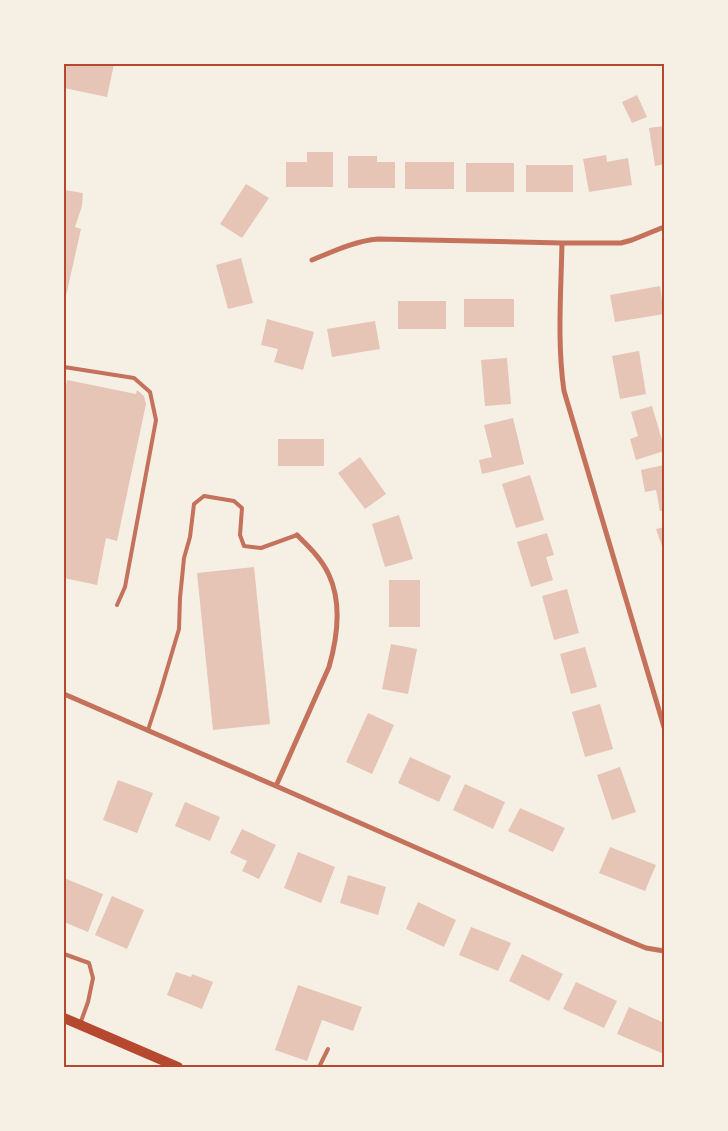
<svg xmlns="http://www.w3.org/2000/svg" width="728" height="1131" viewBox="0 0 728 1131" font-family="'Asap Condensed',sans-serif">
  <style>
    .building { fill: #e6c5b7 }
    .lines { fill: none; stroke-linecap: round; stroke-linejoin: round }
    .service { stroke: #c5725c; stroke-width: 4 }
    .minor { stroke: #c5725c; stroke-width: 5 }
    .secondary { stroke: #b5482f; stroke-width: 10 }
    .neatline { fill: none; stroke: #b5482f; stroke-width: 2 }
  </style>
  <rect width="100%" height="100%" fill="#f6efe4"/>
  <path class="building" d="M 64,64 L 114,64 L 107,97 L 64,88 Z
    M 637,95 L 647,117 L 632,123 L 622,102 Z
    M 664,126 L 664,164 L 655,166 L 649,128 Z
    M 307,152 L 333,152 L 333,187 L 286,187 L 286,162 L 307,162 Z
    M 606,155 L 607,162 L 628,158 L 632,185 L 589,192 L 583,159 Z
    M 348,156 L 377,156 L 377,162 L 395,162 L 395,188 L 348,188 Z
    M 405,162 L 454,162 L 454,189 L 405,189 Z
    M 466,163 L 514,163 L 514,192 L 466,192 Z
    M 526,165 L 573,165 L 573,192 L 526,192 Z
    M 246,184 L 269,198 L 242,238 L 220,224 Z
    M 64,190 L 83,193 L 82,206 L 75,227 L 81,229 L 66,296 L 64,295 Z
    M 241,258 L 253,303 L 228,309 L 216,265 Z
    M 660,286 L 664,314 L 615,322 L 610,295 Z
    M 464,299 L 514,299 L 514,327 L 464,327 Z
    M 398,301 L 446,301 L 446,329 L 398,329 Z
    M 267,319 L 314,332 L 303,370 L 274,362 L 278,349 L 261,345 Z
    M 375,321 L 380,349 L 332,357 L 327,329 Z
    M 639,351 L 646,394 L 620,399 L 612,356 Z
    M 507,358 L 511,404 L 485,406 L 481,360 Z
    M 67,380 L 136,394 L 137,390 L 144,396 L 146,404 L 117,541 L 106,538 L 97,585 L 64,578 L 64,386 L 66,386 Z
    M 652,406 L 664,447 L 664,451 L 636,460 L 630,439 L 638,436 L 631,412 Z
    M 513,418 L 524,464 L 482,474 L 479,460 L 492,457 L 484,425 Z
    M 278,439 L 324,439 L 324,466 L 278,466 Z
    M 360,457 L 386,494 L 365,509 L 338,473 Z
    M 664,465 L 664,511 L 660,511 L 656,490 L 645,492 L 641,470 Z
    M 530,475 L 544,520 L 516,528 L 502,484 Z
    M 399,515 L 413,559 L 385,567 L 372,524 Z
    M 664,527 L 664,552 L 656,529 Z
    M 547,533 L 554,555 L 546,557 L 553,580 L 531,587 L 517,542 Z
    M 254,567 L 270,724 L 213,730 L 197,573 Z
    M 389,580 L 420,580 L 420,627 L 389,627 Z
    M 567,589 L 579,633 L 554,640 L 542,596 Z
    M 391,644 L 417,649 L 408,694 L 382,689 Z
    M 585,647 L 597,687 L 571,694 L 560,654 Z
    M 600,704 L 613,749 L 585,757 L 572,712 Z
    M 368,713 L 394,725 L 372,774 L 346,762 Z
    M 410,757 L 451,776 L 439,802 L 398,783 Z
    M 620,767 L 636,812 L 612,820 L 597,775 Z
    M 118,780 L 153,793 L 137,833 L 103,820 Z
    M 465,784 L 505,802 L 493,829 L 453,810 Z
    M 185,802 L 220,817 L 210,841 L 175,826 Z
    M 520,808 L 565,828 L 553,852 L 508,831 Z
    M 242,829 L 276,845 L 259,879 L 242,871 L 247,861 L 230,853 Z
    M 610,847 L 656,865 L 645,891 L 599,873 Z
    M 298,852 L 335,867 L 321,903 L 284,888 Z
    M 348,875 L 386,887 L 378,915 L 340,903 Z
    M 64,878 L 103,894 L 88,932 L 64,922 Z
    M 112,896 L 144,910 L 127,949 L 95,935 Z
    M 418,902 L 456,920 L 444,947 L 406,929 Z
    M 471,927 L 511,943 L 498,971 L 459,955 Z
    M 522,954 L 563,974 L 549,1001 L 509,981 Z
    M 176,972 L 191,977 L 192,974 L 213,982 L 202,1009 L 167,995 Z
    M 576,982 L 617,1001 L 604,1028 L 563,1009 Z
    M 298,985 L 362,1007 L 353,1031 L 322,1020 L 307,1061 L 275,1050 Z
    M 629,1007 L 664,1023 L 664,1054 L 617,1034 Z"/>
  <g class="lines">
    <path class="service" d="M 64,367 L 134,378 L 150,392 L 156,420 L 125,587 L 117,605
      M 148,730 L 160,693 L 179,629 L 180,598 L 184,558 L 190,537 L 194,504 L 204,496 L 234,501 L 242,508 L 240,535 L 244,546 L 261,548 L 297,535
      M 64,954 L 89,963 L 93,978 L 88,1002 L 80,1024
      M 319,1067 L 328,1049"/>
    <path class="minor" d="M 562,243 C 561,292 557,343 564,391 L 664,727
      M 312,260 C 334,251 355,241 378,239 L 562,243 L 621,243 L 632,240 L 664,227
      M 64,694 L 276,786 L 624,939 L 646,948 L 664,951
      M 276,786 L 329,667 C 337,639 342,603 329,575 C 322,559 309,547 297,535"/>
    <path class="secondary" d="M 64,1018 L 178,1067"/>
  </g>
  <rect width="728" height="1131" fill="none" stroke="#f6efe4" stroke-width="130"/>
  <rect x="65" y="65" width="598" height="1001" class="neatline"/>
</svg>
